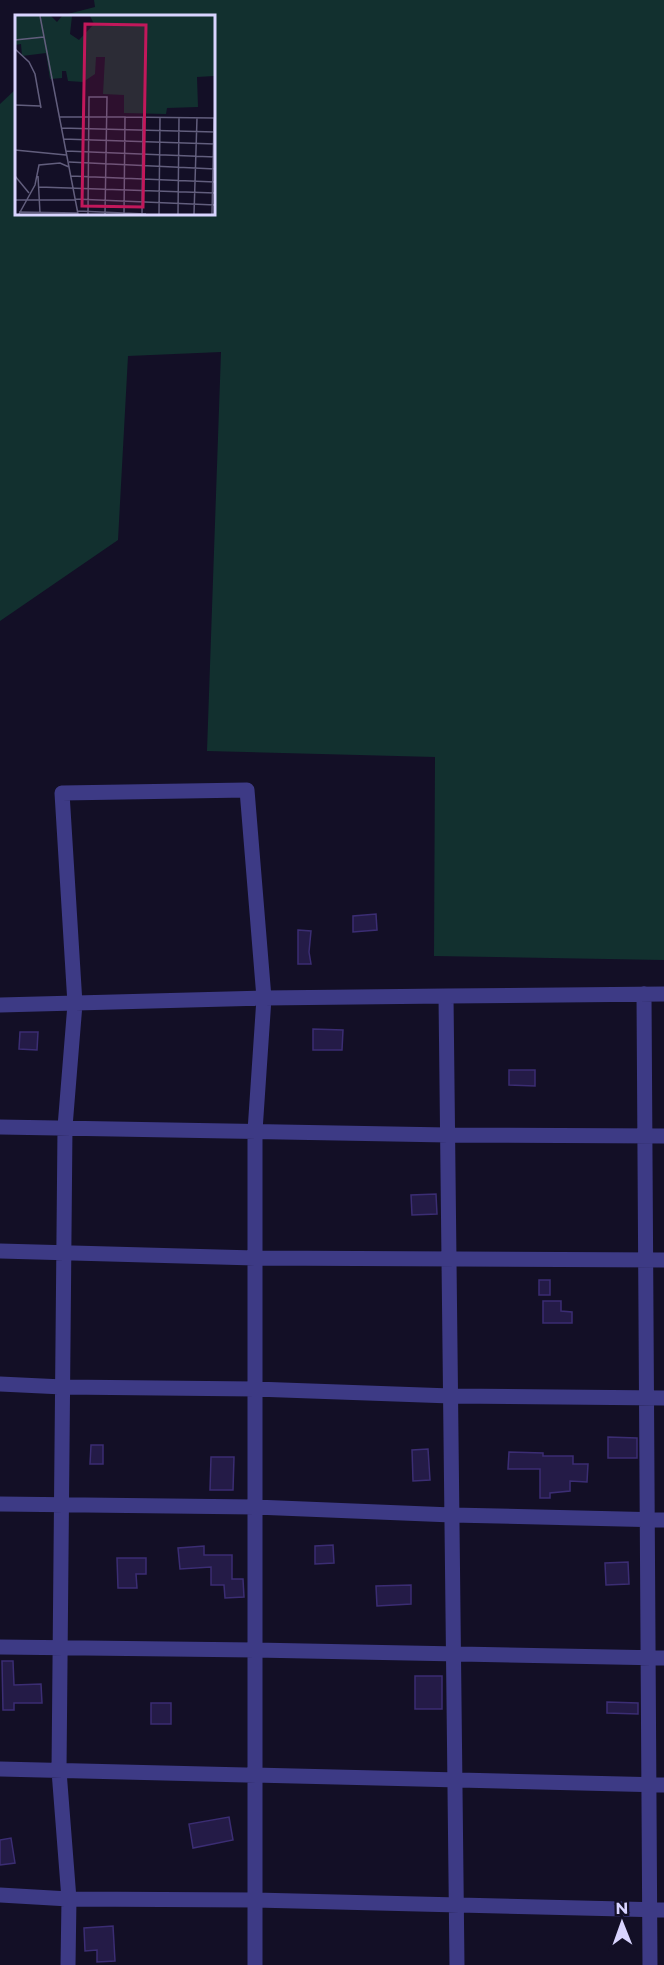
<svg xmlns="http://www.w3.org/2000/svg" width="664" height="1965" viewBox="0 0 664 1965" font-family="Montserrat,sans-serif">
  <style>
    .green { fill: #12302f }
    .building { fill: #241b47; stroke: #3b2d73; stroke-width: 1.5 }
    .lines { fill: none; stroke-linecap: round; stroke-linejoin: round }
    .minor { stroke: #3d3a85; stroke-width: 15 }
    .inset-road { fill: none; stroke: #625e7d; stroke-width: 1.5 }
    .view { fill: #c2185b; fill-opacity: 0.15; stroke: #c2185b; stroke-width: 3 }
    .inset-edge { fill: none; stroke: #d9d4ff; stroke-width: 3 }
  </style>
  <rect width="100%" height="100%" fill="#130f26"/>
  <path class="green" d="M 94,0 L 664,0 L 664,960 L 434,956 L 435,757 L 207,751 L 221,352 L 128,356 L 118,540 L 0,621 L 0,104 L 16,89 L 16,213 L 213,213 L 213,16 L 60,16 L 95,7 Z"/>
  <path class="building" d="M 376,914 L 377,930 L 353,932 L 353,916 Z
    M 298,930 L 311,931 L 309,952 L 311,964 L 298,964 Z
    M 313,1029 L 343,1030 L 342,1050 L 313,1050 Z
    M 20,1032 L 38,1032 L 37,1050 L 19,1049 Z
    M 509,1070 L 535,1070 L 535,1086 L 509,1085 Z
    M 436,1194 L 437,1214 L 412,1215 L 411,1195 Z
    M 539,1280 L 550,1280 L 550,1295 L 539,1295 Z
    M 543,1301 L 561,1301 L 561,1311 L 572,1312 L 572,1323 L 543,1323 Z
    M 608,1437 L 637,1438 L 637,1458 L 608,1458 Z
    M 91,1445 L 103,1445 L 103,1464 L 90,1464 Z
    M 428,1449 L 430,1480 L 413,1481 L 412,1450 Z
    M 509,1452 L 543,1453 L 543,1456 L 573,1456 L 573,1464 L 588,1464 L 587,1482 L 570,1481 L 570,1491 L 550,1493 L 550,1498 L 540,1498 L 540,1469 L 508,1469 Z
    M 211,1457 L 234,1457 L 233,1490 L 210,1490 Z
    M 333,1545 L 334,1563 L 315,1564 L 315,1546 Z
    M 204,1546 L 204,1555 L 232,1555 L 232,1579 L 243,1579 L 244,1597 L 225,1598 L 224,1585 L 211,1585 L 211,1567 L 180,1569 L 178,1548 Z
    M 117,1558 L 146,1558 L 146,1574 L 136,1574 L 137,1588 L 118,1588 Z
    M 628,1562 L 629,1584 L 606,1585 L 605,1563 Z
    M 411,1585 L 411,1604 L 377,1606 L 376,1586 Z
    M 2,1661 L 13,1661 L 14,1685 L 41,1684 L 42,1703 L 14,1703 L 14,1710 L 3,1710 Z
    M 415,1676 L 442,1676 L 442,1709 L 415,1709 Z
    M 607,1702 L 638,1703 L 638,1714 L 607,1713 Z
    M 151,1703 L 171,1703 L 171,1724 L 151,1724 Z
    M 229,1817 L 233,1840 L 193,1848 L 189,1824 Z
    M 11,1838 L 15,1863 L 0,1865 L 0,1840 Z
    M 113,1926 L 115,1961 L 97,1962 L 97,1950 L 85,1951 L 84,1928 Z"/>
  <g class="lines">
    <path class="minor" d="M 644,994 L 650,1965
      M 446,996 L 664,994
      M 0,1005 L 264,998 L 446,996 L 457,1965
      M 0,1127 L 448,1135 L 664,1136
      M 0,1251 L 255,1258 L 664,1260
      M 0,1384 L 63,1387 L 255,1389 L 451,1396 L 664,1398
      M 0,1504 L 255,1507 L 452,1515 L 664,1520
      M 0,1647 L 255,1650 L 664,1658
      M 0,1769 L 664,1785
      M 0,1895 L 69,1899 L 255,1900 L 664,1910
      M 68,1965 L 69,1899 L 59,1771 L 65,1127 L 75,1004 L 62,793 L 247,790 L 264,998 L 255,1131 L 255,1965"/>
  </g>
  <g transform="translate(15 15)">
    <rect width="200" height="200" fill="#130f26"/>
    <path d="M 0,1 L 36,1 L 42,7 L 47,1 L 57,1 L 55,19 L 64,25 L 79,9 L 75,1 L 199,1 L 199,61 L 182,62 L 183,92 L 152,93 L 151,99 L 109,98 L 109,80 L 88,79 L 90,42 L 81,42 L 80,59 L 68,67 L 53,66 L 51,56 L 47,56 L 47,63 L 35,64 L 31,38 L 7,41 L 6,29 L 0,30 Z" fill="#12302f"/>
    <path class="inset-road" d="M 25,1 L 63,199M 0,25 L 29,22M 0,34 L 14,47 L 20,59 L 26,93M 0,90 L 25,91M 45,102 L 110,102 L 109,199M 110,102 L 199,103M 46,113 L 200,117M 48,124 L 200,129M 0,135 L 51,140M 51,136 L 200,142M 54,147 L 200,154M 0,161 L 14,178M 23,161 L 25,198M 56,161 L 200,167M 24,172 L 200,178M 60,184 L 200,190M 0,185 L 60,185M 63,196 L 131,199M 4,197 L 62,198M 4,199 L 20,170 L 24,150 L 45,148 L 54,152M 73,199 L 74,82 L 92,82 L 90,199M 127,199 L 128,102M 144,199 L 145,102M 163,199 L 164,103M 179,199 L 182,103M 197,199 L 199,103"/>
    <path class="view" d="M 70,9 L 131,10 L 128,192 L 67,191 Z"/>
    <rect width="200" height="200" class="inset-edge"/>
  </g>
  <g transform="translate(622 1923) rotate(359)" stroke="#130f26" stroke-width="4.5" paint-order="stroke">
  <path d="M0-4.5L10 22L0 15L-10 22Z" fill="#d9d4ff"/>
  <text y="-9" font-size="16" font-weight="bold" text-anchor="middle" fill="#d9d4ff">N</text>
  </g>
</svg>
